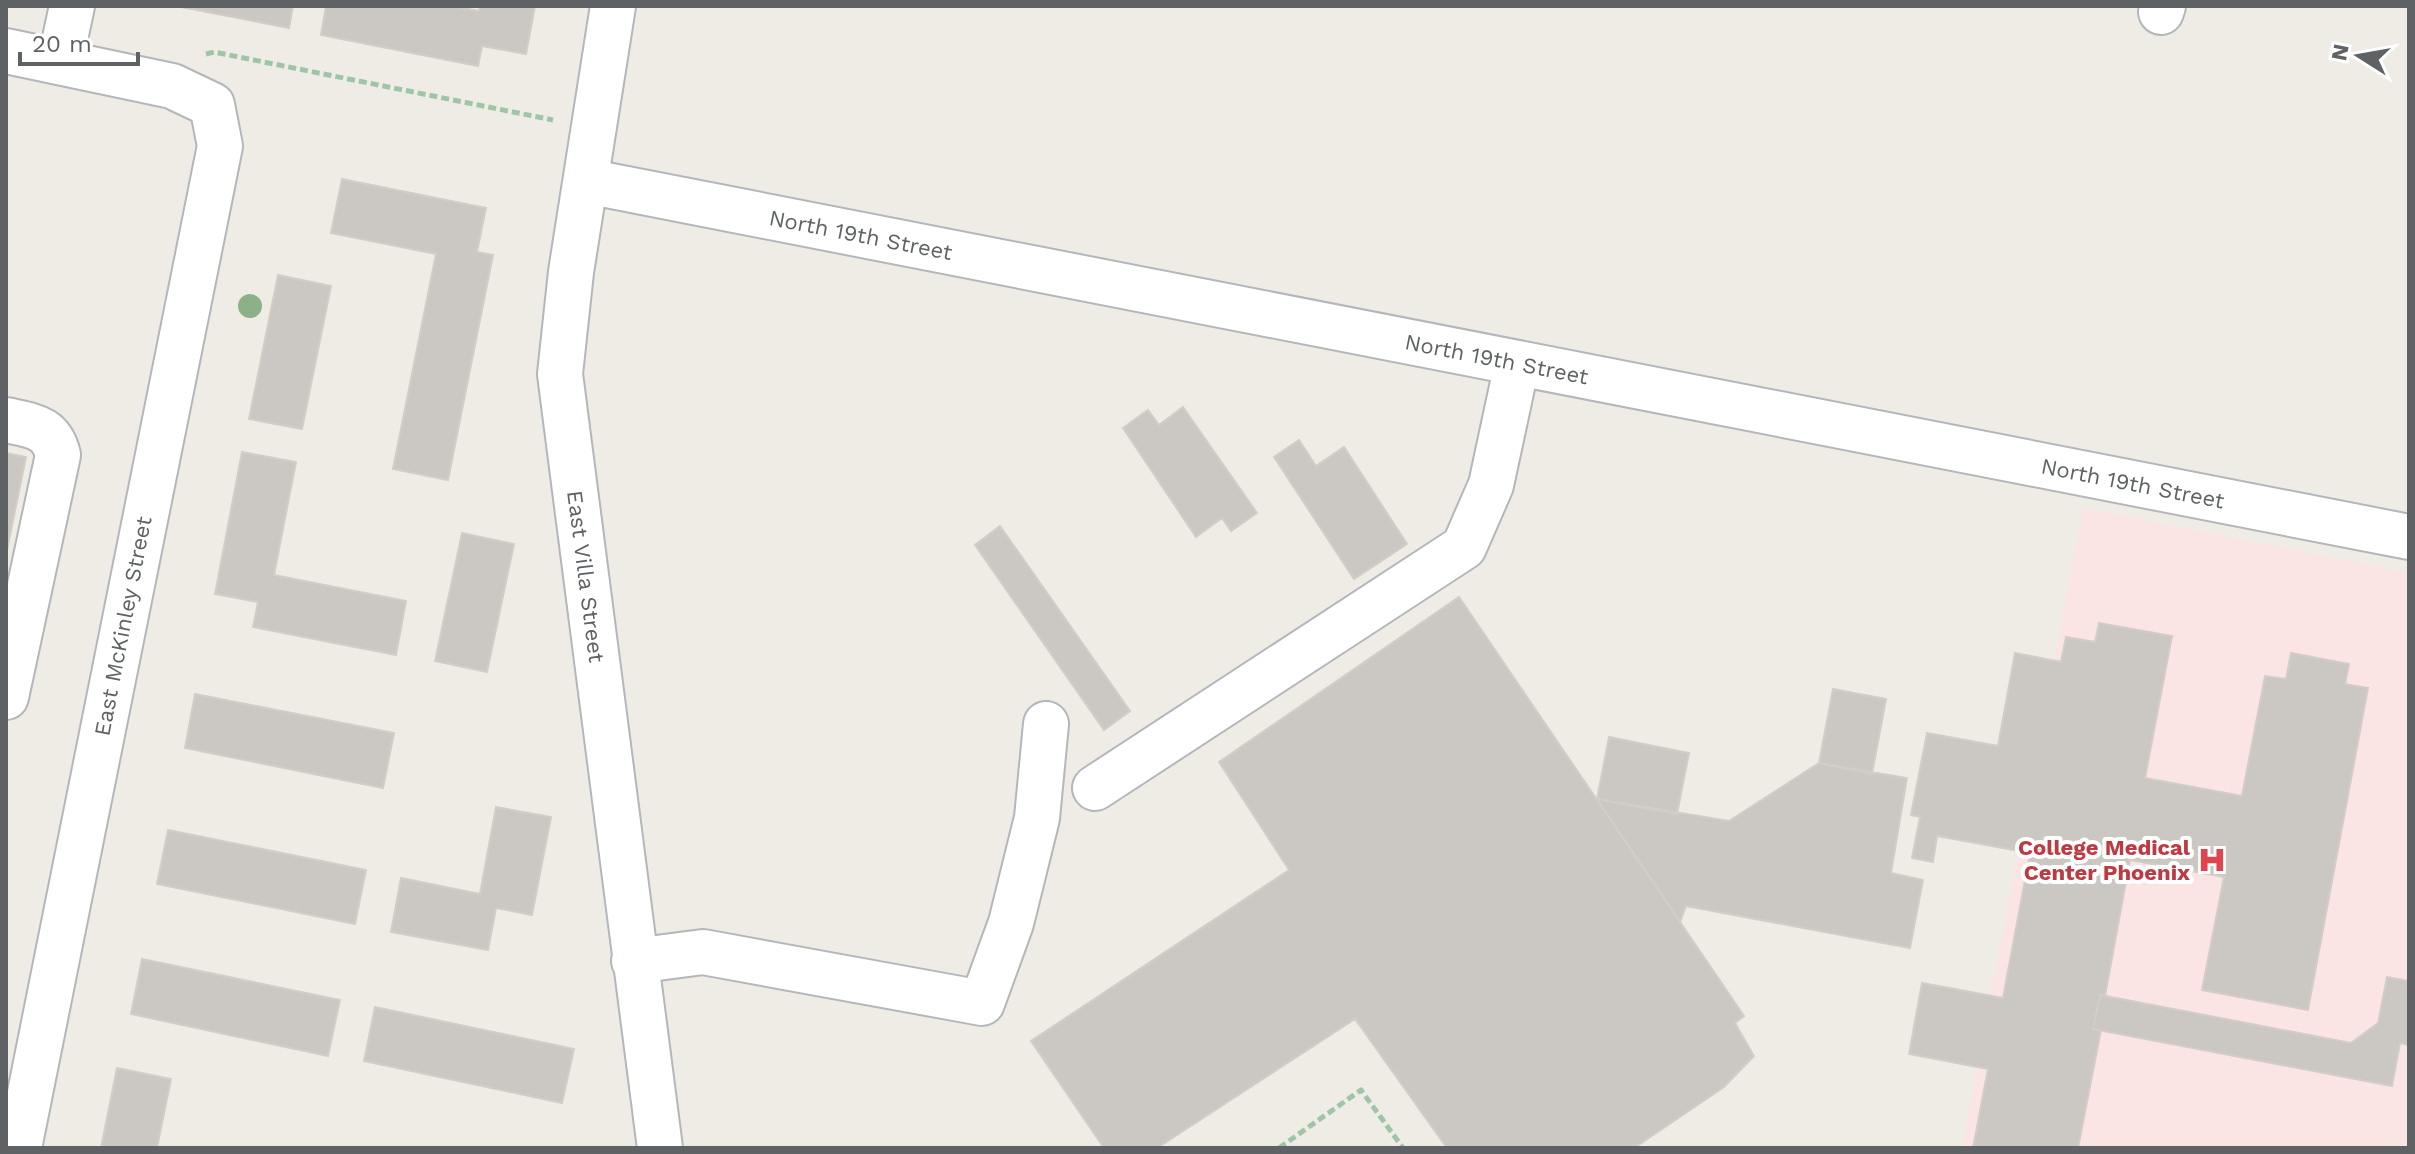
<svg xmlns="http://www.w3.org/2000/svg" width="2415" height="1154" viewBox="0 0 2415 1154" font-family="'Work Sans',sans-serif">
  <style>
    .medical { fill: #fae5e4 }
    .building { fill: #cbc7c3; stroke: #d3cec5; stroke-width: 2 }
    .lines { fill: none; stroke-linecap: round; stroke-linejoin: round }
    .minor-casing { stroke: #b3b7ba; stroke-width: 48 }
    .path { stroke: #9ec6a6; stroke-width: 5; stroke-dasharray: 8 4; stroke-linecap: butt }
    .minor { stroke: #fff; stroke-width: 44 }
    .tree { fill: #8db187 }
    .labels { text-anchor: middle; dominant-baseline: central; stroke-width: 8; stroke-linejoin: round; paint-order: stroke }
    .street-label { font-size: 22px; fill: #5e6265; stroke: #fff }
    .health-label { font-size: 22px; font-weight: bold; fill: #be3a42; stroke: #fff; text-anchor: end }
  </style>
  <rect width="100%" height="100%" fill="#efece6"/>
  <path class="medical" d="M 2083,508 L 2409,573 L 2409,1148 L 1962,1148 Z"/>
  <path class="building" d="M 176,6 L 293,6 L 289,28 Z
    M 326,6 L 452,6 L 479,11 L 480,6 L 535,6 L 526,54 L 482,46 L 478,66 L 321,35 Z
    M 342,179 L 486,208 L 477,252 L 493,255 L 448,480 L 393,469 L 436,254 L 331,233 Z
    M 278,275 L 331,286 L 302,429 L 249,419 Z
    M 1183,407 L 1257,513 L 1231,531 L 1222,518 L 1196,537 L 1123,428 L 1148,410 L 1159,425 Z
    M 1299,440 L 1316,466 L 1344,447 L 1407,544 L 1354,579 L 1274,457 Z
    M 242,452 L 296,462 L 274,575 L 406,601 L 396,655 L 253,627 L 258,602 L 215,594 Z
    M 6,453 L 26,457 L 6,555 Z
    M 1000,526 L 1130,711 L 1104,730 L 975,545 Z
    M 462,533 L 514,544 L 487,672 L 435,661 Z
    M 1459,597 L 1744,1016 L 1735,1023 L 1754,1056 L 1724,1087 L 1634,1148 L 1447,1148 L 1355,1019 L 1157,1148 L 1104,1148 L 1031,1041 L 1289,870 L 1219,762 Z
    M 2099,623 L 2172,636 L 2145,778 L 2242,796 L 2265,676 L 2286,679 L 2291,653 L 2349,664 L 2345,684 L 2368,688 L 2308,1010 L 2202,990 L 2224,877 L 2130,860 L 2105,996 L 2100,995 L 2093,1029 L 2101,1030 L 2078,1148 L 1973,1148 L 1988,1069 L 1909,1054 L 1922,983 L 2003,998 L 2030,853 L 1937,836 L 1933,862 L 1912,858 L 1920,817 L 1911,815 L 1927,733 L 1998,746 L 2015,653 L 2061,662 L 2066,637 L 2095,642 Z
    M 1833,689 L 1886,699 L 1872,774 L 1819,763 Z
    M 195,694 L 394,733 L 383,788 L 185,748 Z
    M 1609,737 L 1689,753 L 1677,814 L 1597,799 Z
    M 1819,763 L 1907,778 L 1891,873 L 1923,880 L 1910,948 L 1686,906 L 1680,922 L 1597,799 L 1729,821 Z
    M 496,807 L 551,817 L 532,915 L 496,908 L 488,950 L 391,932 L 401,878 L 480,894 Z
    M 168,830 L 366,870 L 355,924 L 157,884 Z
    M 142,959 L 340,1000 L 328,1056 L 131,1014 Z
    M 2387,977 L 2409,981 L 2409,1045 L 2400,1043 L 2392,1086 L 2093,1029 L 2100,995 L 2351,1043 L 2378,1023 Z
    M 375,1007 L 574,1049 L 562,1103 L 364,1061 Z
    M 117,1068 L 171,1079 L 157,1148 L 101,1148 Z"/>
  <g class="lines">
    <defs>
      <g id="minor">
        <path id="s1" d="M 613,6 L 571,272 L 560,374 L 660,1148"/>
        <path d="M 2161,12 L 2163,6"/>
        <path d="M 6,51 L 172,86 L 212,105 L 220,146 L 19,1148"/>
        <path d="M 60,62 L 72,6"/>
        <path id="s2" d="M 586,181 L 2409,537"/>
        <path d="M 6,420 C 32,426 51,426 58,455 L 6,697"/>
        <path d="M 1095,788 L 1464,547 L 1491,485 L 1517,364"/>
        <path d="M 634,961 L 703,952 L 982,1003 L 1011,923 L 1037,818 L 1046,724"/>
      </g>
    </defs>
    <use href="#minor" class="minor-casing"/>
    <path class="path" d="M 206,54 L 214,52 L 553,120
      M 1279,1148 L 1361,1090 L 1403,1148"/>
    <use href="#minor" class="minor"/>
  </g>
  <circle class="tree" cx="250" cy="306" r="12"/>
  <defs>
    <symbol id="hospital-bare" viewBox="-9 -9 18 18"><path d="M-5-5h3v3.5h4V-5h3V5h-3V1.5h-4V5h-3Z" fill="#e0444e" stroke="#fff" stroke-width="2.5" paint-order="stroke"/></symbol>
  </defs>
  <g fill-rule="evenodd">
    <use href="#hospital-bare" x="2192" y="840" width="40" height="40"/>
  </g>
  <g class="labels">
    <g class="street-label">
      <text stroke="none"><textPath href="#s2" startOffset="280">North 19th Street</textPath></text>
      <text stroke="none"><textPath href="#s2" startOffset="928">North 19th Street</textPath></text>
      <text stroke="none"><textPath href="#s2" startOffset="1576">North 19th Street</textPath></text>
      <text stroke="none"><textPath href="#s1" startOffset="576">East Villa Street</textPath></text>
      <text transform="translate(123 626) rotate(-79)">East McKinley Street</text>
    </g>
    <g class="health-label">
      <text x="2190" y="847">College Medical<tspan x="2190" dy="25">Center Phoenix</tspan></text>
    </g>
  </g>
  <rect width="2415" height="1154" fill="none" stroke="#5e6265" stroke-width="16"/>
  <g transform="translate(2359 56) rotate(281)" stroke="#ffffff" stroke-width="6" paint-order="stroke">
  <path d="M0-6L14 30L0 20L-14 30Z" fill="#5e6265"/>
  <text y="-12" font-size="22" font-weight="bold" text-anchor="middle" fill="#5e6265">N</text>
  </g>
  <path d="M20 52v12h118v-12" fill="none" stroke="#5e6265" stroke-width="4"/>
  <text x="32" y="52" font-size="24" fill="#5e6265" stroke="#ffffff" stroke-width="6" paint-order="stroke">20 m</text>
</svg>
